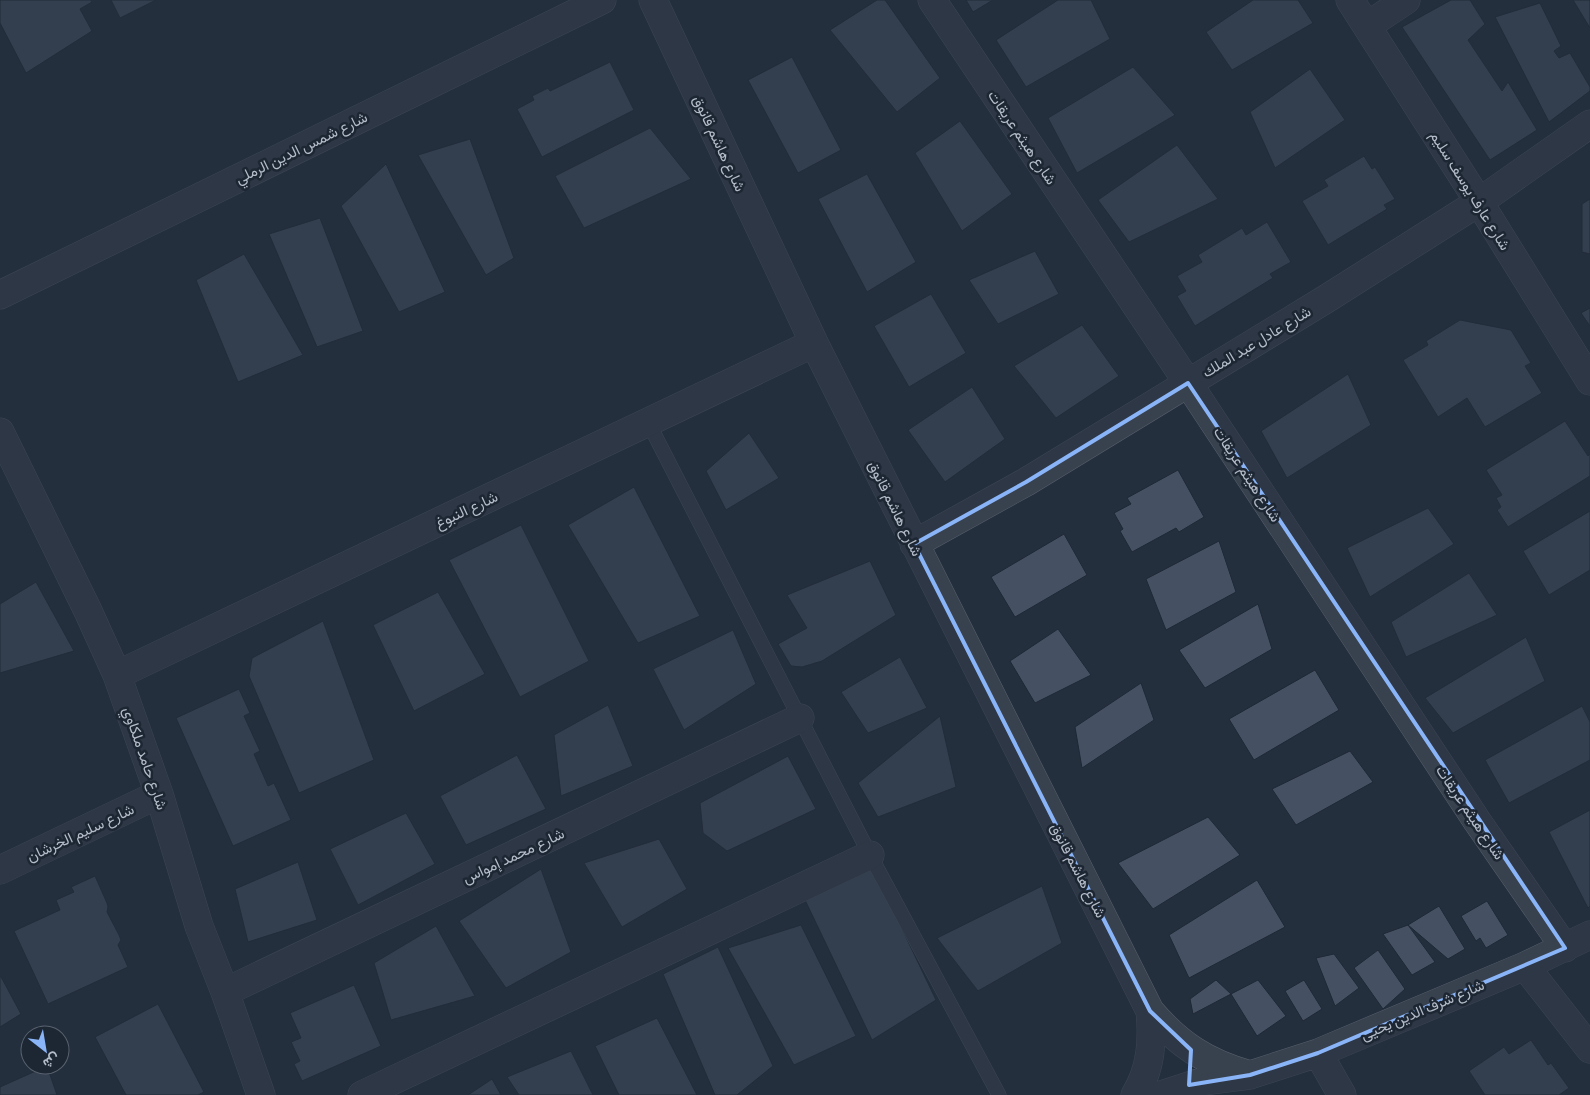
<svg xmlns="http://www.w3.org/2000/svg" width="1590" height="1095" viewBox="0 0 1590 1095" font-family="Barlow,Vazirmatn,sans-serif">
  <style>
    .building { fill: #455162; stroke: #1f2835 }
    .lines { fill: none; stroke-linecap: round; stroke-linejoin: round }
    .service-casing { stroke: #565f6c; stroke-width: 15 }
    .minor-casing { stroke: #565f6c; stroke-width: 29 }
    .service { stroke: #38414e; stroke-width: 14 }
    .minor { stroke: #38414e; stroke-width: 28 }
    .marked { fill: none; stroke: #8ab4f8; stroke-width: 4; stroke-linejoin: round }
    .labels { text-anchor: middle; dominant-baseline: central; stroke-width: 5; stroke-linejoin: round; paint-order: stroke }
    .street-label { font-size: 15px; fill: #b4bcc9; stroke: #1d2633 }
  </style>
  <rect width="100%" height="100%" fill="#242f3e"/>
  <path class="building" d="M 0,0 L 91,0 L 92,2 L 80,9 L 92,31 L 26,73 L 0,23 Z
    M 111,0 L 156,0 L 120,18 Z
    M 877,0 L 885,0 L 940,78 L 897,112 L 830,30 Z
    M 966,0 L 993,0 L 973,12 Z
    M 1058,0 L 1091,0 L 1110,39 L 1026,87 L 996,40 Z
    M 1253,0 L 1298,0 L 1313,23 L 1232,70 L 1206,32 Z
    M 1451,0 L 1470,0 L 1485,24 L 1468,40 L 1502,91 L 1508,82 L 1537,130 L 1490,160 L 1402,27 Z
    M 1573,0 L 1590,0 L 1590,28 Z
    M 1540,3 L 1561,46 L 1554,51 L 1559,58 L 1570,53 L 1590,87 L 1590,91 L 1549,122 L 1495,17 Z
    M 792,57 L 841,150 L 798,173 L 748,80 Z
    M 610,62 L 634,110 L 542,157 L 517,109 L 534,100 L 532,96 L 548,88 L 550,91 Z
    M 1133,67 L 1175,115 L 1077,173 L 1048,118 Z
    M 1310,69 L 1345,120 L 1275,168 L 1250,112 Z
    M 960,121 L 1012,194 L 962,231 L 915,153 Z
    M 650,128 L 691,179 L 584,228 L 555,176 Z
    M 470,139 L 514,258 L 486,275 L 418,155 Z
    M 1177,145 L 1218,199 L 1129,242 L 1098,200 Z
    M 1364,156 L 1372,169 L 1375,167 L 1395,199 L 1384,205 L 1387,209 L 1328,245 L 1302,201 L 1328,186 L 1324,180 Z
    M 386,164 L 445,292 L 399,312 L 341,206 Z
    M 867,174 L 916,262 L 867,292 L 818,199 Z
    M 1590,199 L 1590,254 L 1582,252 L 1582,204 Z
    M 320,218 L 363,331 L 317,347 L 269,234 Z
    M 1267,222 L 1291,262 L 1270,274 L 1273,278 L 1195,326 L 1177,296 L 1186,291 L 1177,276 L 1202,262 L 1198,255 L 1242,228 L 1246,235 Z
    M 1035,251 L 1059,294 L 998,324 L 969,280 Z
    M 244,254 L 303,355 L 238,382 L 196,280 Z
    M 931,294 L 966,353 L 909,387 L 874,326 Z
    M 1590,308 L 1590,326 L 1581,313 Z
    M 1460,320 L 1511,330 L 1531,363 L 1525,366 L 1542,393 L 1485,427 L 1467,398 L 1438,417 L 1403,360 L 1428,345 L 1426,341 Z
    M 1082,325 L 1119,376 L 1056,418 L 1014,366 Z
    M 1348,374 L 1371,425 L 1287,478 L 1261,431 Z
    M 972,387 L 1005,439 L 945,482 L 908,430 Z
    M 1565,421 L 1588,456 L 1590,454 L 1590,476 L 1508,527 L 1497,510 L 1501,507 L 1496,498 L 1502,495 L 1486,470 Z
    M 749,433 L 779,478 L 726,510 L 706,471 Z
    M 1178,470 L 1204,517 L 1179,532 L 1176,528 L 1132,552 L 1120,531 L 1123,529 L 1114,513 L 1131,504 L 1127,498 Z
    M 634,487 L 700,616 L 638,643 L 568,525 Z
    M 1428,508 L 1454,544 L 1370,597 L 1347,548 Z
    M 1590,511 L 1590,570 L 1549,595 L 1523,551 Z
    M 521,525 L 589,661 L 520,697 L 449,560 Z
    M 1064,534 L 1087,575 L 1015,617 L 991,577 Z
    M 1219,541 L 1236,592 L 1166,630 L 1146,579 Z
    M 870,561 L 896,615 L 822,661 L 802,667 L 791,666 L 778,644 L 807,628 L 787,595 Z
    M 1469,573 L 1497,615 L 1406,657 L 1391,622 Z
    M 36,582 L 74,651 L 0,673 L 0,604 Z
    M 438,592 L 485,674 L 414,711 L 373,625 Z
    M 1258,604 L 1272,649 L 1205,688 L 1179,650 Z
    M 323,621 L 374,760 L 299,793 L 249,676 L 252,658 Z
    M 1058,629 L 1091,675 L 1035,703 L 1010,661 Z
    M 733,630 L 756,684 L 684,730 L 653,669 Z
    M 1526,637 L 1545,681 L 1453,733 L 1425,698 Z
    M 900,657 L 927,708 L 868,733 L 841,692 Z
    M 1315,670 L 1339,710 L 1254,760 L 1229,719 Z
    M 1141,683 L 1154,720 L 1082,768 L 1075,727 Z
    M 239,689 L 250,713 L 244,716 L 260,751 L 254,754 L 268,786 L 274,783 L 291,820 L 233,846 L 176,718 Z
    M 608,705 L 633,766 L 561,796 L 554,735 Z
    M 1582,706 L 1590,722 L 1590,760 L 1509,803 L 1485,760 Z
    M 940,716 L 956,787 L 878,817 L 858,783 Z
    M 1350,751 L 1373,782 L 1296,825 L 1272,789 Z
    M 517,755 L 546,809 L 466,845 L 440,796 Z
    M 788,756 L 816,809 L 727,851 L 703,833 L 700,803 Z
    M 1590,810 L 1590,906 L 1588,908 L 1549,832 Z
    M 406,813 L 435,864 L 358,905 L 330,849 Z
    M 1208,817 L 1240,855 L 1153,909 L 1118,863 Z
    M 659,839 L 687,889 L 622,927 L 584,863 Z
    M 298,862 L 317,920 L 248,942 L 235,889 Z
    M 871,864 L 936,1000 L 872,1040 L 805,900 Z
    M 541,869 L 571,952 L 506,988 L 459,921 Z
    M 95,876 L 107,903 L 108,907 L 107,912 L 119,935 L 121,940 L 118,945 L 128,967 L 48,1004 L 14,931 L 60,910 L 56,900 L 74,892 L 71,887 Z
    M 1257,880 L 1285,927 L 1189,978 L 1169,935 Z
    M 1042,886 L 1062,943 L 978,991 L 937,938 Z
    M 1487,901 L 1508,935 L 1486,948 L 1480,938 L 1476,941 L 1461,916 Z
    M 1439,906 L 1465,949 L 1448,959 L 1408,925 Z
    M 801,925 L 856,1036 L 794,1065 L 728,948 Z
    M 1408,925 L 1435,962 L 1412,975 L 1383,934 Z
    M 436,926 L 475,996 L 391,1020 L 374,963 Z
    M 718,947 L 773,1066 L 737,1095 L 715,1095 L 663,974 Z
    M 1378,950 L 1405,989 L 1383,1009 L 1354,968 Z
    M 1334,954 L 1359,988 L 1335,1006 L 1316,958 Z
    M 0,975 L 21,1014 L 0,1027 Z
    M 1216,980 L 1231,994 L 1193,1014 L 1190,999 Z
    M 1258,980 L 1286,1016 L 1257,1036 L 1231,994 Z
    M 1304,980 L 1322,1009 L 1303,1021 L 1285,991 Z
    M 354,985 L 381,1046 L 302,1081 L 294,1064 L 300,1061 L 291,1042 L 301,1038 L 290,1013 Z
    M 158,1004 L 204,1092 L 198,1095 L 126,1095 L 95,1037 Z
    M 657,1018 L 697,1095 L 619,1095 L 595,1046 Z
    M 1531,1040 L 1548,1065 L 1551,1063 L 1569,1088 L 1559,1095 L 1485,1095 L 1469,1071 L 1504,1047 L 1509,1054 Z
    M 571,1051 L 593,1095 L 519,1095 L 507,1077 Z
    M 47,1066 L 57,1095 L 0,1095 L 0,1087 Z
    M 492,1079 L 501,1095 L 468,1095 Z"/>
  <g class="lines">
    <defs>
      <path id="service" d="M 648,422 L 870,855 L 999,1095"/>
      <path id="minor" d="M 653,0 L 814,343 L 1150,1011 C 1179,1045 1207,1063 1250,1075
        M 932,0 L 1188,383 L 1477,821 L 1565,948
        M 1350,0 L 1479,202 L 1590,381
        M 1367,26 L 1406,0
        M 0,295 L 602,0
        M 0,432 L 88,611 L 117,675 L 159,794 L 199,926 L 225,992 L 261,1095
        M 914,544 L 1026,482 L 1326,299 L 1479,202 L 1590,124
        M 117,675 L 814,343
        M 0,870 L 159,794
        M 1525,966 L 1590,1049
        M 225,992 L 800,718
        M 1318,1053 L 1342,1095
        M 362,1095 L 870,855
        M 1135,1095 C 1151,1069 1153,1041 1150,1011
        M 1161,1095 L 1204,1081 L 1250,1075 L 1318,1053 L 1525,966 L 1590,935"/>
    </defs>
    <use href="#service" class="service-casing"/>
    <use href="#minor" class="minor-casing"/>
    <use href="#service" class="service"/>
    <use href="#minor" class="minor"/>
  </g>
  <path d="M0 0H1590V1095H0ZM 1188,383 L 1565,948 L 1318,1053 L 1250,1075 L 1189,1085 L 1191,1050 L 1150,1011 L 914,544 L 1026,482 Z" fill="#242f3e" fill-opacity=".55" fill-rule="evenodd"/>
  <path class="marked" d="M 1188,383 L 1565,948 L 1318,1053 L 1250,1075 L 1189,1085 L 1191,1050 L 1150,1011 L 914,544 L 1026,482 Z"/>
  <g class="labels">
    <g class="street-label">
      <text transform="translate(1023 137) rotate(56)">شارع هيثم عريقات</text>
      <text transform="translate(720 143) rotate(65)">شارع هاشم قانوق</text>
      <text transform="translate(301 147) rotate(-26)">شارع شمس الدين الرملي</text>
      <text transform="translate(1471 190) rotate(58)">شارع عارف يوسف سليم</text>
      <text transform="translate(1256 341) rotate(-31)">شارع عادل عبد الملك</text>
      <text transform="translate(1248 474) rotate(57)">شارع هيثم عريقات</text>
      <text transform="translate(896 508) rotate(64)">شارع هاشم قانوق</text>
      <text transform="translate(466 509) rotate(-25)">شارع النبوغ</text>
      <text transform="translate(146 758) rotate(71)">شارع حامد ملكاوي</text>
      <text transform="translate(1471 812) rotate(56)">شارع هيثم عريقات</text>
      <text transform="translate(80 832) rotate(-25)">شارع سليم الخرشان</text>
      <text transform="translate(513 855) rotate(-25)">شارع محمد إمواس</text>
      <text transform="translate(1079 870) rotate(63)">شارع هاشم قانوق</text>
      <text transform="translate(1422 1009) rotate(-23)">شارع شرف الدين يحيى</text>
    </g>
  </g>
  <g transform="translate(45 1050) rotate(149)"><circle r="24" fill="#1d2633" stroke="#59626f"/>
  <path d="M0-4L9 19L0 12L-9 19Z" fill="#8ab4f8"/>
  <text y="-8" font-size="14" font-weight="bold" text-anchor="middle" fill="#b4bcc9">ش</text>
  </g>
</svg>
